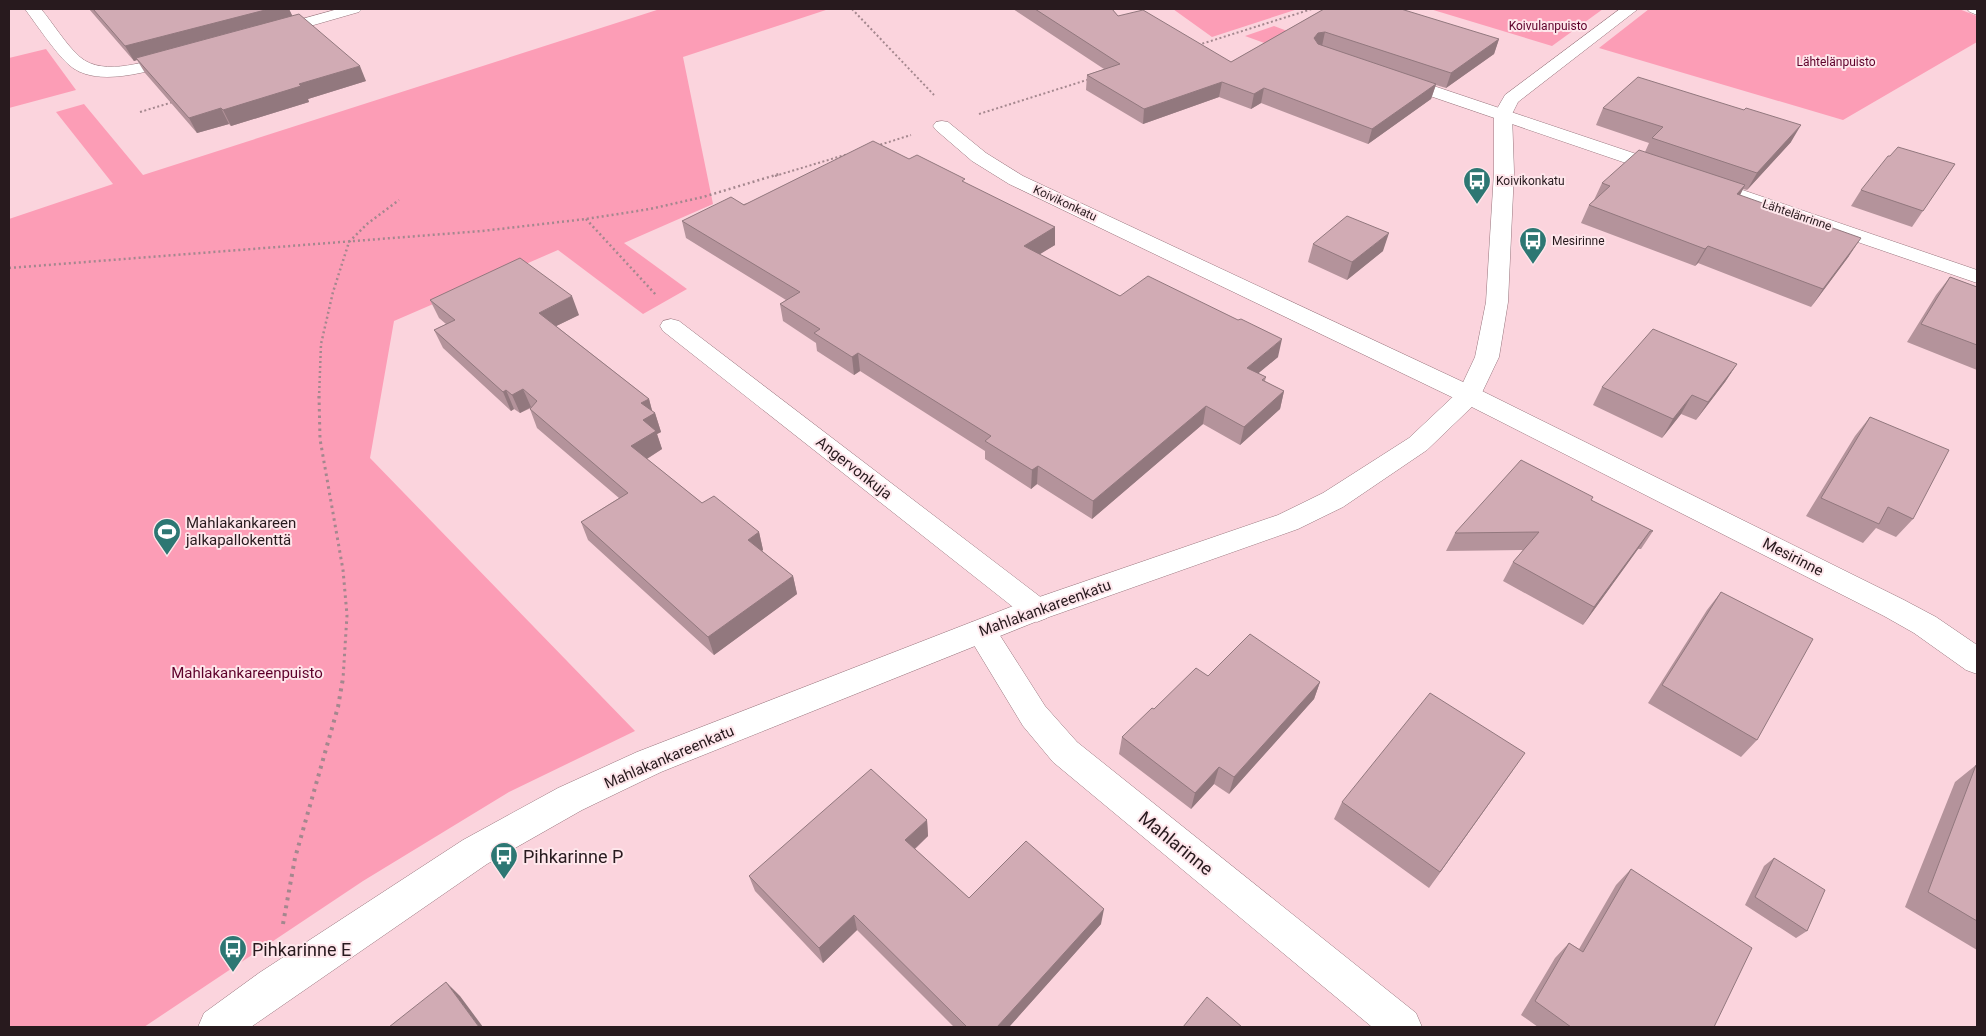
<svg xmlns="http://www.w3.org/2000/svg" width="1986" height="1036" viewBox="0 0 1986 1036" font-family="Roboto,sans-serif">
  <style>
    .green { fill: #fc9db6 }
    .lines { fill: none; stroke-linecap: round; stroke-linejoin: round }
    .minor-casing { stroke: #98757d; stroke-width: 1 }
    .tertiary-casing { stroke: #98757d; stroke-width: 1 }
    .path-far3 { stroke: #a4878e; stroke-width: 2; stroke-dasharray: 2 2.5; stroke-linecap: butt }
    .path-far2 { stroke: #a4878e; stroke-width: 2.5; stroke-dasharray: 2 3; stroke-linecap: butt }
    .path-far1 { stroke: #a4878e; stroke-width: 3; stroke-dasharray: 2.5 4; stroke-linecap: butt }
    .path { stroke: #a4878e; stroke-width: 4; stroke-dasharray: 3 5; stroke-linecap: butt }
    .minor { fill: #fff; fill-rule: evenodd }
    .tertiary { fill: #fff; fill-rule: evenodd }
    .wall { fill: #b4939b }
    .shaded-wall { fill: #92787e }
    .building { fill: #d1abb4; stroke: #92787e }
    .labels { text-anchor: middle; dominant-baseline: central; stroke-width: 4; stroke-linejoin: round; paint-order: stroke }
    .far-park-label { font-size: 12px; fill: #5e002a; stroke: #fee6eb }
    .far-poi-label { font-size: 12px; fill: #281a1e; stroke: #fee6eb; text-anchor: start }
    .far-street-label { font-size: 12px; fill: #281a1e; stroke: #fee6eb }
    .street-label { font-size: 15px; fill: #281a1e; stroke: #fee6eb }
    .poi-label { font-size: 15px; fill: #281a1e; stroke: #fee6eb; text-anchor: start }
    .park-label { font-size: 15px; fill: #5e002a; stroke: #fee6eb }
    .near-street-label { font-size: 18px; fill: #281a1e; stroke: #fee6eb }
    .near-poi-label { font-size: 18px; fill: #281a1e; stroke: #fee6eb; text-anchor: start }
  </style>
  <rect width="100%" height="100%" fill="#fbd4dd"/>
  <path class="green" d="M 660,9 L 829,9 L 683,57 L 713,204 L 624,243 L 687,289 L 643,314 L 558,250 L 394,321 L 370,458 L 635,731 L 509,792 L 363,881 L 144,1027 L 9,1027 L 9,219 L 113,184 L 56,112 L 84,104 L 143,175 Z
    M 1173,9 L 1298,9 L 1212,37 Z
    M 1430,9 L 1603,9 L 1552,46 Z
    M 1649,9 L 1959,9 L 1977,16 L 1977,42 L 1843,120 L 1599,48 Z
    M 1274,26 L 1322,44 L 1300,56 L 1245,36 Z
    M 46,49 L 76,90 L 9,108 L 9,58 Z"/>
  <g class="lines">
    <defs>
      <path id="minor" d="M 25,9 L 41,9 C 53,23 66,45 80,57 C 104,78 150,60 177,53 L 183,54 L 185,58 L 183,62 C 152,70 95,90 68,64 C 55,52 36,24 25,9 Z
        M 338,9 L 362,9 L 359,12 L 272,37 L 266,35 L 264,32 L 266,29 Z
        M 1967,9 L 1977,9 L 1977,15 L 1970,12 Z
        M 1398,74 L 1672,166 L 1675,170 L 1672,174 L 1665,176 L 1658,174 L 1392,83 L 1389,79 L 1392,75 Z
        M 942,121 L 948,122 L 986,153 L 1023,176 L 1478,389 L 1904,600 L 1936,617 L 1977,645 L 1977,674 L 1966,670 L 1914,633 L 1884,616 L 1460,401 L 1009,184 L 972,161 L 936,130 L 933,126 L 936,122 Z
        M 1722,183 L 1977,270 L 1977,283 L 1715,193 L 1712,189 L 1715,185 Z
        M 671,319 L 679,321 L 1047,602 L 1052,610 L 1047,618 L 1037,622 L 1027,618 L 663,331 L 660,326 L 663,321 Z
        M 981,620 L 992,623 L 1045,706 L 1077,742 L 1416,1013 L 1422,1027 L 1372,1027 L 1053,762 L 1023,726 L 966,632 L 970,623 Z"/>
      <path id="tertiary" d="M 1620,9 L 1638,9 L 1518,102 L 1512,114 L 1514,172 L 1508,302 L 1499,357 L 1478,401 L 1427,450 L 1343,507 L 1298,529 L 1035,622 L 661,772 L 582,810 L 487,864 L 251,1027 L 198,1027 L 204,1013 L 259,973 L 463,840 L 558,788 L 637,752 L 1013,606 L 1278,515 L 1323,493 L 1409,438 L 1459,391 L 1475,357 L 1486,302 L 1494,172 L 1494,114 L 1505,95 Z"/>
    </defs>
    <use href="#minor" class="minor-casing"/>
    <use href="#tertiary" class="tertiary-casing"/>
    <path class="path-far3" d="M 852,9 L 934,95
      M 1198,45 L 1312,9
      M 140,112 L 173,102
      M 979,114 L 1090,79
      M 876,146 L 911,135
      M 775,176 L 848,154"/>
    <path class="path-far2" d="M 586,219 L 657,296
      M 9,268 L 482,231 L 586,219 L 650,209 L 703,197 L 779,174
      M 319,398 L 321,344 L 333,292 L 349,242 L 367,224 L 399,200"/>
    <path class="path-far1" d="M 319,396 L 320,439 L 343,570 L 347,615 L 343,679"/>
    <path class="path" d="M 283,924 L 295,858 L 338,707 L 343,678"/>
    <use href="#minor" class="minor"/>
    <use href="#tertiary" class="tertiary"/>
  </g>
  <path class="wall" d="M 89,9 L 289,9 L 292,16 L 366,81 L 308,99 L 309,102 L 231,126 L 229,124 L 197,133 L 145,73 L 137,60 L 134,61 Z
    M 1013,9 L 1112,9 L 1118,16 L 1231,62 L 1324,9 L 1499,39 L 1494,54 L 1446,88 L 1436,85 L 1431,99 L 1368,144 L 1261,103 L 1251,109 L 1219,97 L 1143,124 L 1086,90 L 1087,75 L 1104,69 Z
    M 1603,108 L 1791,142 L 1747,190 L 1743,189 L 1740,195 L 1849,256 L 1811,307 L 1698,263 L 1695,266 L 1581,223 L 1589,205 L 1594,200 L 1602,183 L 1645,152 L 1649,143 L 1596,125 Z
    M 909,159 L 965,183 L 1055,227 L 1055,245 L 1039,254 L 1120,296 L 1278,357 L 1258,373 L 1266,377 L 1265,381 L 1284,391 L 1280,409 L 1240,445 L 1203,424 L 1092,519 L 1037,484 L 1031,489 L 985,459 L 985,451 L 860,371 L 854,375 L 817,351 L 816,343 L 783,321 L 780,304 L 786,300 L 686,238 L 682,221 Z
    M 1955,164 L 1912,227 L 1851,206 L 1861,190 Z
    M 1313,244 L 1383,251 L 1347,280 L 1308,262 Z
    M 1950,277 L 1977,287 L 1977,370 L 1907,342 L 1936,295 Z
    M 430,300 L 579,315 L 556,326 L 649,399 L 652,411 L 655,413 L 661,432 L 657,434 L 662,449 L 647,459 L 702,503 L 759,532 L 763,550 L 762,551 L 793,576 L 797,594 L 714,655 L 588,540 L 581,522 L 619,498 L 537,428 L 530,409 L 531,408 L 520,413 L 514,409 L 511,411 L 443,348 L 434,330 L 446,324 L 439,318 Z
    M 1737,364 L 1725,382 L 1696,420 L 1681,414 L 1662,438 L 1593,405 L 1602,387 Z
    M 1870,417 L 1913,519 L 1896,537 L 1876,528 L 1863,543 L 1806,516 L 1855,436 Z
    M 1593,497 L 1591,500 L 1653,531 L 1641,549 L 1638,549 L 1583,625 L 1503,581 L 1513,562 L 1523,550 L 1446,551 L 1455,533 Z
    M 1721,592 L 1757,740 L 1741,757 L 1648,703 L 1707,610 Z
    M 1208,676 L 1320,682 L 1314,699 L 1229,794 L 1214,784 L 1191,809 L 1119,754 L 1122,737 L 1154,709 Z
    M 1976,765 L 1977,765 L 1977,950 L 1905,907 L 1955,782 Z
    M 1513,770 L 1429,888 L 1334,819 L 1342,802 Z
    M 927,820 L 928,836 L 915,849 L 969,898 L 1101,924 L 1009,1027 L 954,1027 L 857,930 L 823,963 L 755,891 L 749,876 Z
    M 1774,858 L 1807,931 L 1796,938 L 1745,905 L 1764,866 Z
    M 1631,869 L 1714,1027 L 1538,1027 L 1521,1015 L 1555,958 L 1569,943 L 1579,949 L 1616,885 Z"/>
  <path class="shaded-wall" d="M 269,9 L 289,9 L 294,19 L 136,58 L 137,60 L 134,61 L 125,46 Z
    M 1325,32 L 1322,46 L 1315,47 L 1314,38 L 1318,33 Z
    M 1499,39 L 1494,54 L 1446,88 L 1451,73 Z
    M 360,66 L 366,81 L 308,99 L 309,102 L 231,126 L 223,110 L 299,84 Z
    M 1222,82 L 1219,97 L 1143,124 L 1144,109 Z
    M 1436,84 L 1431,99 L 1368,144 L 1372,129 Z
    M 1264,88 L 1261,103 L 1251,109 L 1254,94 Z
    M 221,108 L 229,124 L 197,133 L 189,118 Z
    M 1801,125 L 1791,142 L 1747,190 L 1757,173 Z
    M 1745,185 L 1736,203 L 1737,194 Z
    M 1055,227 L 1055,245 L 1024,264 L 1024,246 Z
    M 1389,233 L 1383,251 L 1347,280 L 1352,262 Z
    M 1861,238 L 1849,256 L 1811,307 L 1823,289 Z
    M 1708,246 L 1698,263 L 1695,266 L 1705,249 Z
    M 572,296 L 579,315 L 546,331 L 539,313 Z
    M 1282,339 L 1278,357 L 1243,386 L 1247,368 Z
    M 858,353 L 860,371 L 854,375 L 852,357 Z
    M 1737,364 L 1725,382 L 1696,420 L 1708,402 Z
    M 523,389 L 531,407 L 520,413 L 512,395 Z
    M 506,390 L 514,409 L 511,411 L 503,392 Z
    M 1284,391 L 1280,409 L 1240,445 L 1244,427 Z
    M 1692,395 L 1681,414 L 1662,438 L 1673,419 Z
    M 649,399 L 653,414 L 655,413 L 661,432 L 657,434 L 662,449 L 637,465 L 631,446 L 641,403 Z
    M 1206,406 L 1203,424 L 1092,519 L 1093,501 Z
    M 1038,466 L 1037,484 L 1031,489 L 1032,470 Z
    M 1650,531 L 1638,549 L 1583,625 L 1594,607 Z
    M 759,532 L 763,550 L 752,558 L 748,540 Z
    M 793,576 L 797,594 L 714,655 L 708,637 Z
    M 1320,682 L 1314,699 L 1229,794 L 1234,777 Z
    M 1525,753 L 1513,770 L 1429,888 L 1440,872 Z
    M 1219,767 L 1214,784 L 1191,809 L 1195,793 Z
    M 927,820 L 928,836 L 907,856 L 905,840 Z
    M 1104,909 L 1101,924 L 1009,1027 L 997,1027 Z
    M 854,915 L 857,930 L 823,963 L 819,948 Z
    M 446,982 L 460,996 L 483,1027 L 479,1027 Z"/>
  <path class="building" d="M 93,9 L 269,9 L 125,46 Z
    M 1035,9 L 1112,9 L 1118,16 L 1143,10 L 1231,62 L 1324,9 L 1401,9 L 1499,39 L 1451,73 L 1325,32 L 1318,33 L 1314,38 L 1318,44 L 1436,84 L 1372,129 L 1264,88 L 1254,94 L 1222,82 L 1144,109 L 1087,75 L 1120,64 Z
    M 299,14 L 360,66 L 299,84 L 301,86 L 223,110 L 221,108 L 189,118 L 136,58 Z
    M 1638,77 L 1744,110 L 1746,108 L 1801,125 L 1757,173 L 1652,138 L 1663,127 L 1603,108 Z
    M 873,141 L 909,159 L 917,155 L 965,179 L 962,181 L 1055,227 L 1024,246 L 1120,296 L 1148,276 L 1238,320 L 1241,319 L 1282,339 L 1247,368 L 1266,377 L 1262,380 L 1284,391 L 1244,427 L 1206,406 L 1093,501 L 1038,466 L 1032,470 L 985,441 L 991,436 L 858,353 L 852,357 L 814,333 L 820,329 L 780,304 L 800,292 L 682,221 L 731,197 L 744,205 Z
    M 1898,147 L 1955,164 L 1923,211 L 1861,190 L 1888,156 L 1890,156 Z
    M 1639,150 L 1745,185 L 1737,194 L 1861,238 L 1823,289 L 1708,246 L 1705,249 L 1589,205 L 1610,186 L 1602,183 Z
    M 1347,216 L 1389,233 L 1352,262 L 1313,244 Z
    M 520,258 L 572,296 L 539,313 L 649,399 L 641,403 L 655,413 L 643,420 L 656,431 L 631,446 L 702,503 L 714,496 L 759,532 L 748,540 L 793,576 L 708,637 L 581,522 L 628,493 L 530,409 L 537,401 L 523,389 L 512,395 L 506,390 L 503,392 L 434,330 L 455,320 L 430,300 Z
    M 1950,277 L 1977,287 L 1977,345 L 1921,324 Z
    M 1653,329 L 1737,364 L 1708,402 L 1692,395 L 1673,419 L 1602,387 Z
    M 1870,417 L 1949,450 L 1913,519 L 1888,507 L 1879,524 L 1821,498 Z
    M 1521,460 L 1593,497 L 1591,500 L 1653,531 L 1650,531 L 1594,607 L 1513,562 L 1539,532 L 1455,533 Z
    M 1721,592 L 1813,639 L 1757,740 L 1662,685 Z
    M 1250,634 L 1320,682 L 1234,777 L 1219,767 L 1195,793 L 1122,737 L 1152,708 L 1154,709 L 1196,668 L 1208,676 Z
    M 1430,693 L 1525,753 L 1440,872 L 1342,802 Z
    M 1976,765 L 1977,765 L 1977,921 L 1928,892 Z
    M 871,769 L 927,820 L 905,840 L 969,898 L 1026,841 L 1104,909 L 997,1027 L 967,1027 L 854,915 L 819,948 L 749,876 Z
    M 1774,858 L 1825,890 L 1807,931 L 1755,897 Z
    M 1631,869 L 1752,948 L 1714,1027 L 1571,1027 L 1535,1001 L 1569,943 L 1583,952 Z
    M 446,982 L 479,1027 L 389,1027 Z
    M 1207,997 L 1242,1027 L 1183,1027 Z"/>
  <defs>
    <symbol id="bus-pin" viewBox="-11 -11 22 30"><path d="M0 17L-7.5 6A9.5 9.5 0 1 1 7.5 6Z" fill="#2d7773" stroke="#fee6eb"/><path d="M-5-6H5V4H4V6H2V4H-2V6H-4V4H-5ZM-3.5-4V0h7V-4ZM-3.5 1.2v1.5H-2V1.2ZM2 1.2v1.5H3.5V1.2Z" fill="#fff"/></symbol>
    <symbol id="stadium-pin" viewBox="-11 -11 22 30"><path d="M0 17L-7.5 6A9.5 9.5 0 1 1 7.5 6Z" fill="#2d7773" stroke="#fee6eb"/><path d="M0-5a6.5 5 0 1 0 0 10a6.5 5 0 1 0 0-10ZM-3.5-1.8h7v3.6h-7Z" fill="#fff"/></symbol>
  </defs>
  <g fill-rule="evenodd">
    <use href="#bus-pin" x="1461" y="165" width="32" height="43"/>
    <use href="#bus-pin" x="1517" y="225" width="32" height="43"/>
    <use href="#stadium-pin" x="151" y="516" width="32" height="43"/>
    <use href="#bus-pin" x="488" y="840" width="32" height="43"/>
    <use href="#bus-pin" x="217" y="933" width="32" height="43"/>
  </g>
  <g class="labels">
    <g class="far-park-label">
      <text x="1548" y="26">Koivulanpuisto</text>
      <text x="1836" y="62">Lähtelänpuisto</text>
    </g>
    <g class="far-poi-label">
      <text x="1496" y="181">Koivikonkatu</text>
      <text x="1552" y="241">Mesirinne</text>
    </g>
    <g class="far-street-label">
      <text transform="translate(1065 203) rotate(25)">Koivikonkatu</text>
      <text transform="translate(1797 215) rotate(19)">Lähtelänrinne</text>
    </g>
    <g class="street-label">
      <text transform="translate(854 468) rotate(38)">Angervonkuja</text>
      <text transform="translate(1793 557) rotate(27)">Mesirinne</text>
      <text transform="translate(1045 608) rotate(-20)">Mahlakankareenkatu</text>
      <text transform="translate(669 757) rotate(-23)">Mahlakankareenkatu</text>
    </g>
    <g class="poi-label">
      <text x="186" y="523">Mahlakankareen<tspan x="186" dy="17">jalkapallokenttä</tspan></text>
    </g>
    <g class="park-label">
      <text x="247" y="673">Mahlakankareenpuisto</text>
    </g>
    <g class="near-street-label">
      <text transform="translate(1176 843) rotate(39)">Mahlarinne</text>
    </g>
    <g class="near-poi-label">
      <text x="523" y="856">Pihkarinne P</text>
      <text x="252" y="949">Pihkarinne E</text>
    </g>
  </g>
  <rect width="1986" height="1036" fill="none" stroke="#281a1e" stroke-width="20"/>
</svg>
